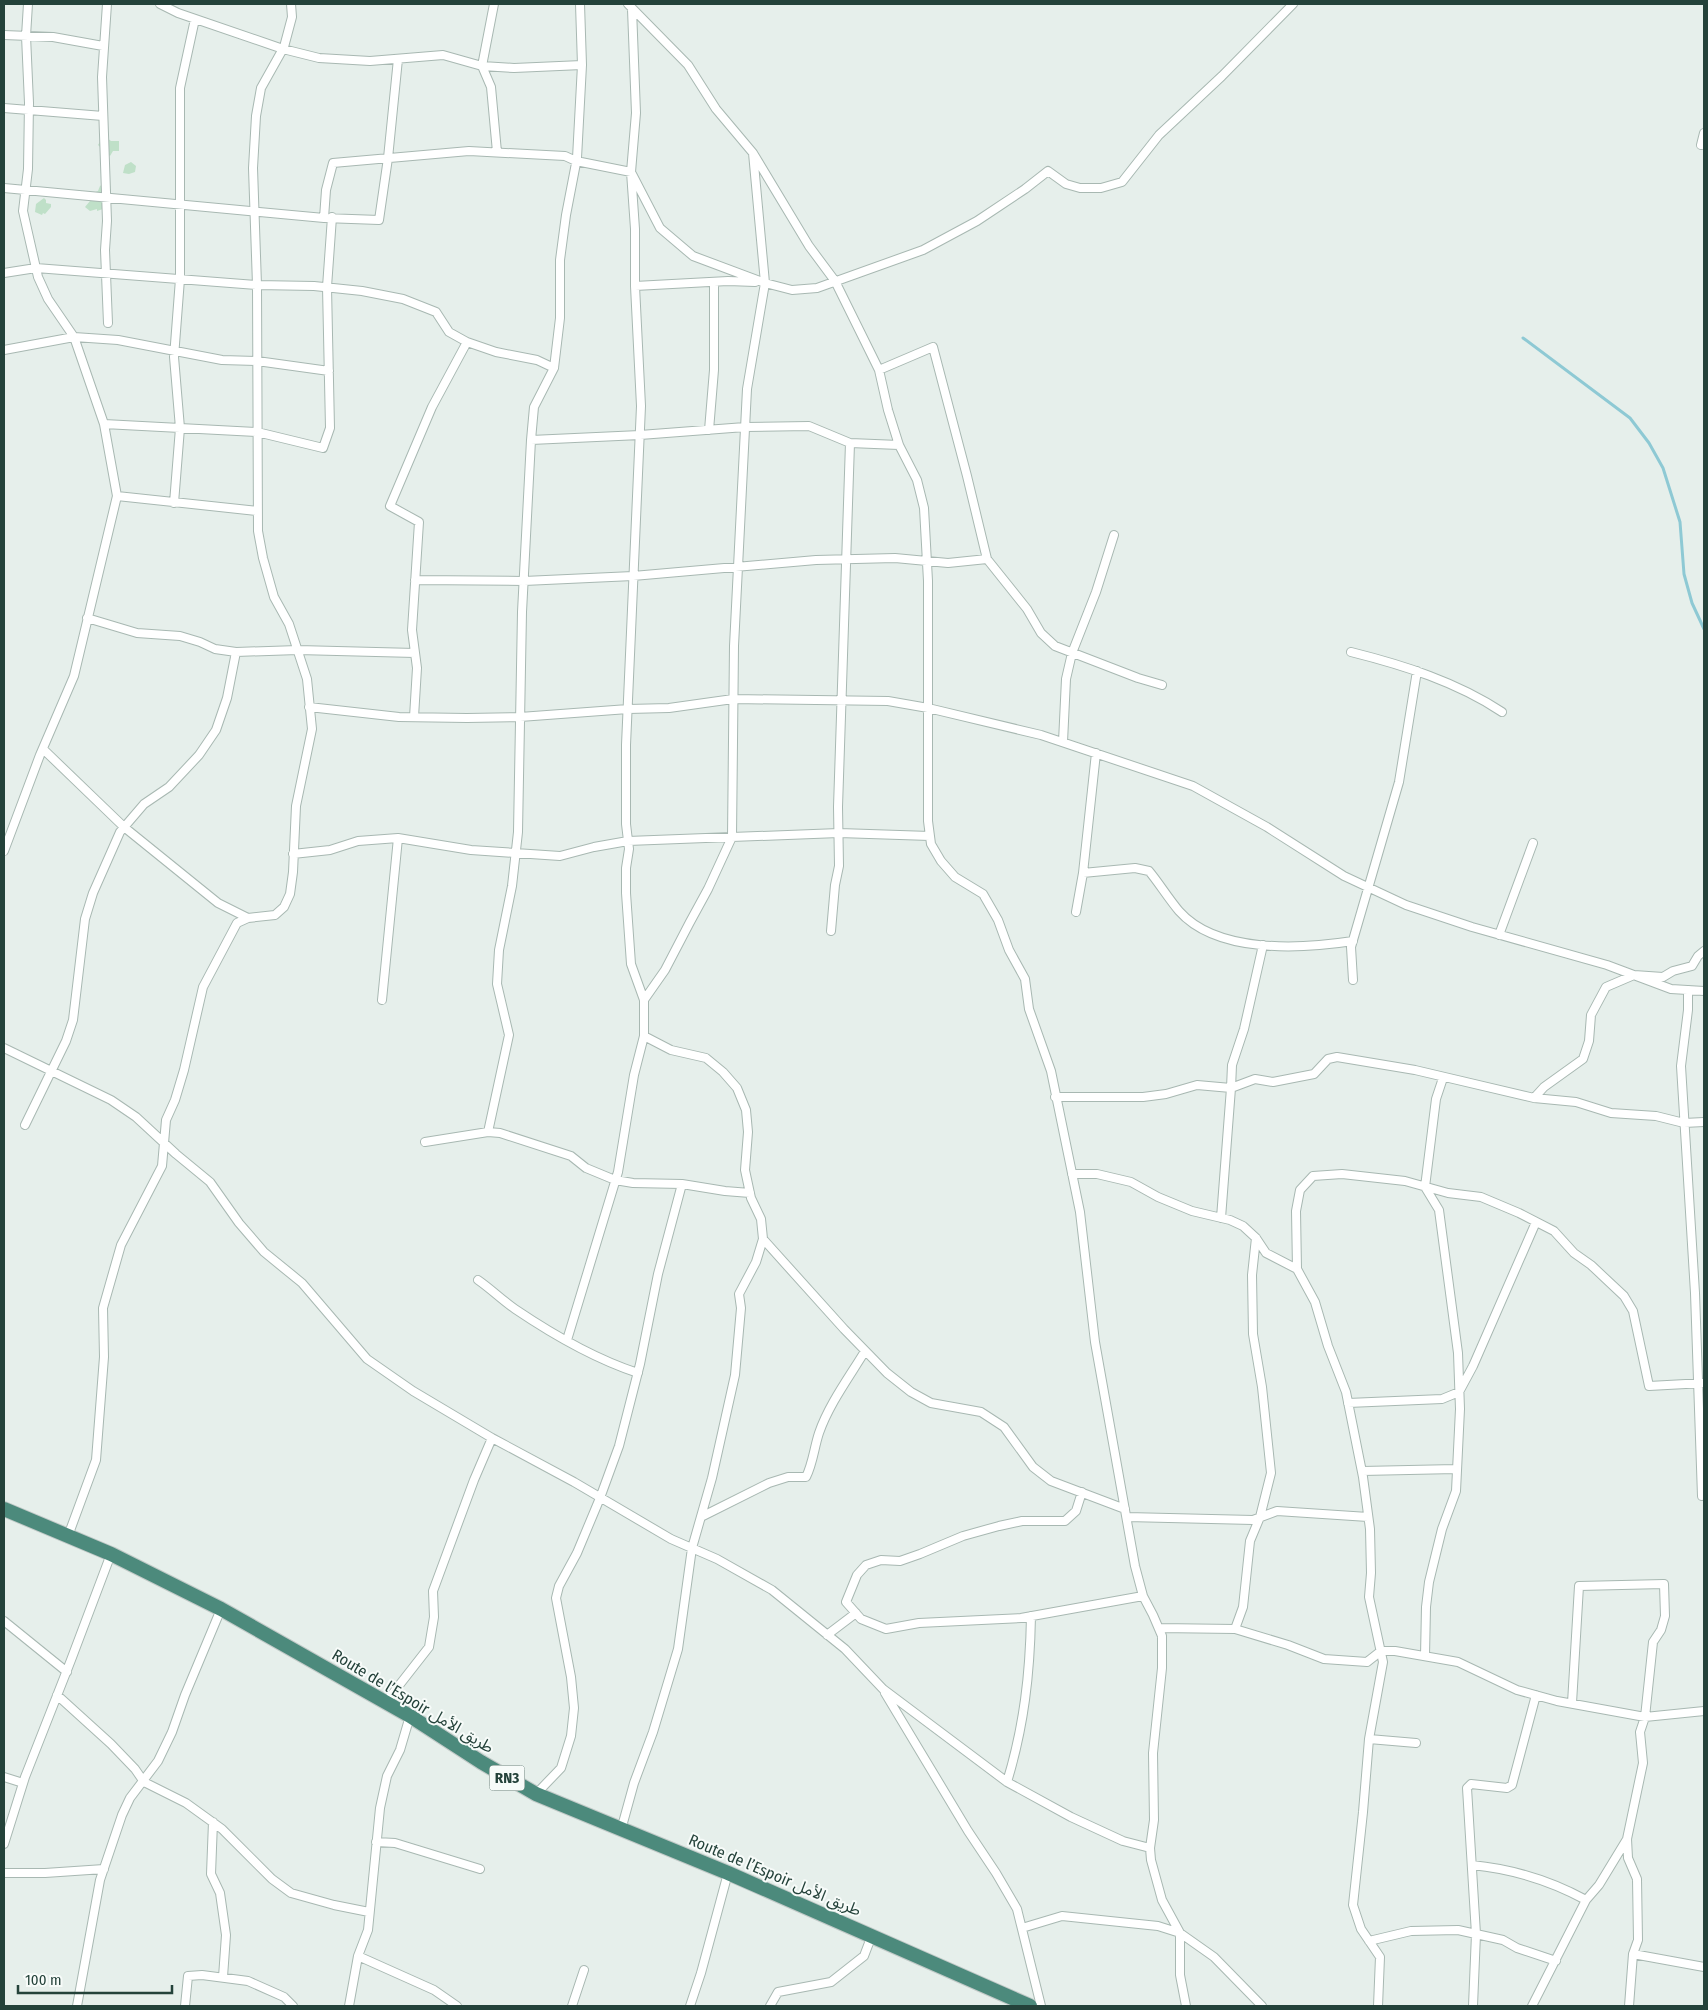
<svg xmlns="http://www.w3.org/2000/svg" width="1708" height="2010" viewBox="0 0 1708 2010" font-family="'Fira Sans Condensed','Noto Sans Arabic',sans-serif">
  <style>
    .green { fill: #bfe0c8 }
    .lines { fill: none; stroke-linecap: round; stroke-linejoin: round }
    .stream { stroke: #8ec9d4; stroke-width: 3 }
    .minor-casing { stroke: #a8b8b2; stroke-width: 10 }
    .trunk-casing { stroke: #c2cac8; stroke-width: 16 }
    .minor { stroke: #fff; stroke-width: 8 }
    .trunk { stroke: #4c8a7c; stroke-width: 14 }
    .labels { text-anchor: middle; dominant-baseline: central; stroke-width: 4; stroke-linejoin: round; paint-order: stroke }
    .shield { fill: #f7fbf9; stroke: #637a73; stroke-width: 1 }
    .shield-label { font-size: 15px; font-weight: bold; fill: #24423a }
    .street-label { font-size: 16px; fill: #24423a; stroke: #f7fbf9 }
  </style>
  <rect width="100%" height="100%" fill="#e6efeb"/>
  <path class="green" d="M 107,138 L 111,141 L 119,141 L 119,151 L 113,151 L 110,156 L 98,145 L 101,140 Z
    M 131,162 L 136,166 L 135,172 L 129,174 L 123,173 L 125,165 Z
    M 103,184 L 109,186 L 111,191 L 107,195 L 106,208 L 97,211 L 97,209 L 90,211 L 85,207 L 90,201 L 95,200 L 93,193 L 98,191 L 100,186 Z
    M 44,198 L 46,200 L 46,203 L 51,204 L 51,207 L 45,214 L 43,213 L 42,215 L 35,212 L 36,204 Z"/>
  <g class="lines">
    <path class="stream" d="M 1523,338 L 1630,418 L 1649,443 L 1663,468 L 1680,522 L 1684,574 L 1692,603 L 1704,629"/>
    <defs>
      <path id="minor" d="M 107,4 L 102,77 L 107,221 L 105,250 L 108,323
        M 160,4 L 178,13 L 283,49 L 319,58 L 370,61 L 443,55 L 482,66 L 514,68 L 582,65
        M 494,4 L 482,66 L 491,87 L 497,152
        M 628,4 L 688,65 L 716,109 L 753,153 L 765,283 L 747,389 L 734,646 L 732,837 L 708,889 L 690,922 L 665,970 L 644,1000
        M 4,35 L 53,37 L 103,46
        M 4,108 L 103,116
        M 1701,145 L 1704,133
        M 753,153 L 809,246 L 835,281 L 879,370 L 888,410 L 899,445 L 917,480 L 924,508 L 928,581 L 928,821 L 931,844 L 941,861 L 955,877 L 983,894 L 998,920 L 1009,950 L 1025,979 L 1029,1009 L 1051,1071 L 1080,1212 L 1095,1342 L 1135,1566 L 1143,1596 L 1153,1615 L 1162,1636 L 1162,1668 L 1153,1753 L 1154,1820 L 1150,1848 L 1151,1860 L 1162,1900 L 1180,1933 L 1180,1975 L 1186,2006
        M 4,188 L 324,218 L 379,220 L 388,158 L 398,59
        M 324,218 L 326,190 L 333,163 L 469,151 L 565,156 L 576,161 L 631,172 L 660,228 L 693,256 L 765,283 L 792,290 L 817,288 L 923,250 L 977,221 L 1025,189 L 1048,171 L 1066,184 L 1080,188 L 1101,188 L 1122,182 L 1159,135 L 1222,76 L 1293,4
        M 4,273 L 36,268 L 257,285 L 314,286 L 362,291 L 403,299 L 436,312 L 449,332 L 467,342 L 496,352 L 537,360 L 554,368
        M 635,286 L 728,281 L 755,282
        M 4,350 L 74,337 L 118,340 L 222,360 L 257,361 L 329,371
        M 879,370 L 933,347 L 967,476 L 987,559 L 1027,609 L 1041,633 L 1055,646 L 1138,678 L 1162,685
        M 104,424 L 257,432 L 323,448 L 330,428 L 327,287 L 332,217
        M 709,430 L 714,370 L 714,282
        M 531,440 L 640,435 L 745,427 L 809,426 L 850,443 L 899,445
        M 117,496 L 257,511
        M 174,503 L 180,428 L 174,357 L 180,279 L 180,88 L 195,19
        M 415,580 L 524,581 L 633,576 L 816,560 L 895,558 L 948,563 L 987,559
        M 87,618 L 137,633 L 180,636 L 200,642 L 215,649 L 236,652 L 298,650 L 415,653
        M 1351,652 C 1403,665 1457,682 1502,712
        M 309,707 L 399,717 L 467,718 L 520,717 L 628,709 L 669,708 L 733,699 L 888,701 L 928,708 L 1041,735 L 1193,786 L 1267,827 L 1344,876 L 1406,905 L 1472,927 L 1607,965 L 1671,989 L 1704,991
        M 414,717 L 417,668 L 412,630 L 419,522 L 390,506 L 432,407 L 467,342
        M 1063,742 L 1066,679 L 1072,653 L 1096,592 L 1114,535
        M 43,749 L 124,827 L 218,903 L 248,918
        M 4,851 L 40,755 L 74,676 L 117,496 L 104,424 L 74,337 L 48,299 L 38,277 L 23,211 L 28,169 L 29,103 L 26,36 L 28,4
        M 293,854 L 330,850 L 358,841 L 398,838 L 471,850 L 560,856 L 594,847 L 628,841 L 839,833 L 930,836
        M 1083,873 L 1135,868 L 1149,871 C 1159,883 1168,898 1179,911 C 1217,954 1301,949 1353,941
        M 1076,912 L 1083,873 L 1096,753
        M 831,931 L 835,885 L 839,866 L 838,807 L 850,443
        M 1499,935 L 1533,843
        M 1353,980 L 1351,947 L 1399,782 L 1417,671
        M 1688,990 L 1688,1010 L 1681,1066 L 1695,1293 L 1702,1496
        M 382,1000 L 398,838
        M 4,1048 L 111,1100 L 136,1117 L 176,1154 L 210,1182 L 239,1223 L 264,1252 L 302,1283 L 367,1359 L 413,1391 L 492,1438 L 574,1482 L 671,1539 L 717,1559 L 772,1590 L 845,1649 L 883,1689 L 1007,1782 L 1071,1817 L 1123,1841 L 1150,1848
        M 1055,1097 L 1143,1097 L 1166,1094 L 1197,1085 L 1231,1088 L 1232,1065 L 1244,1029 L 1263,945
        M 1534,1098 L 1544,1087 L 1583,1059 L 1589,1041 L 1591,1015 L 1606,987 L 1634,975 L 1663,977 L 1673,971 L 1692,966 L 1698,956 L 1704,951
        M 25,1125 L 66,1041 L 73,1020 L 85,919 L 93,893 L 120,832 L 144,804 L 169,787 L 199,755 L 216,730 L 227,698 L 236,652
        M 488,1132 L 509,1035 L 497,984 L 499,950 L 512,886 L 518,832 L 522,612 L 531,440 L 534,407 L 554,368 L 560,318 L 560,260 L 566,215 L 577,158 L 582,65 L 580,4
        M 425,1142 L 488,1132 L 500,1133 L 571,1156 L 586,1168 L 615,1180 L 633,1183 L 682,1184 L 725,1191 L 750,1193
        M 1072,1174 L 1097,1174 L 1131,1182 L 1158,1197 L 1192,1211 L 1230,1220 L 1243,1226 L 1256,1238 L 1266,1253 L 1297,1269
        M 1221,1218 L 1231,1088 L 1255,1079 L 1273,1082 L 1314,1074 L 1328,1059 L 1337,1057 L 1415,1070 L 1534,1098 L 1576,1102 L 1611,1113 L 1656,1116 L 1684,1123 L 1704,1122
        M 763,1239 L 844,1329 L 887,1373 L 911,1392 L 931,1403 L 981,1412 L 1004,1427 L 1033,1467 L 1051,1481 L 1125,1509
        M 478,1280 C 491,1289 502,1300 515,1309 C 552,1334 595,1359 638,1373
        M 567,1340 L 618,1172 L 634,1075 L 644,1036 L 644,1000 L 631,964 L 626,893 L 626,868 L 629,849 L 626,824 L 626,745 L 641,406 L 635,286 L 635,229 L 631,172 L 636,113 L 632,9
        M 1348,1403 L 1442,1399 L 1459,1392 L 1473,1366 L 1536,1222
        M 1362,1471 L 1456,1469
        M 1082,1492 L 1076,1511 L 1065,1521 L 1022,1521 L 999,1526 L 963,1536 L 920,1554 L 900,1561 L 881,1560 L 866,1565 L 857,1575 L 846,1602 L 861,1619 L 886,1629 L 919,1623 L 1021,1618 L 1143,1596
        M 701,1517 L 769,1483 L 788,1477 L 806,1477 C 813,1463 814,1448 819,1433 C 829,1404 850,1376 865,1351
        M 1127,1517 L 1253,1520 L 1277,1511 L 1368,1517
        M 68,1536 L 96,1460 L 104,1357 L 103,1308 L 121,1245 L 162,1166 L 166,1120 L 175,1100 L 184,1070 L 203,987 L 237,923 L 248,918 L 275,915 L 284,907 L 290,894 L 293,872 L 296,806 L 312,729 L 307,679 L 289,624 L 274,597 L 263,558 L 258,531 L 257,285 L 253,168 L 256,116 L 261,88 L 284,47 L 292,17 L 291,4
        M 4,1621 L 67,1672
        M 1159,1628 L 1235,1629 L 1288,1645 L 1324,1659 L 1367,1662 L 1381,1651 L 1395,1651 L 1458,1662 L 1517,1690 L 1557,1701 L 1645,1717 L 1704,1711
        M 1235,1629 L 1243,1607 L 1250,1541 L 1260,1517 L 1271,1473 L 1262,1387 L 1253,1334 L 1252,1275 L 1256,1238
        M 827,1635 L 856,1613
        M 1425,1656 L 1426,1607 L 1429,1582 L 1442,1529 L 1456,1491 L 1460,1409 L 1458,1353 L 1439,1210 L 1425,1187 L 1436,1099 L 1443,1078
        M 885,1693 L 968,1831 L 996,1873 L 1017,1909 L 1041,2006
        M 57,1695 L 111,1744 L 135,1769 L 144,1782 L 186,1803 L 222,1829 L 272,1879 L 291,1893 L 334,1905 L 369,1912
        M 386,1702 L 429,1647 L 434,1617 L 433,1591 L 474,1480 L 492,1438
        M 1572,1703 L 1579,1586 L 1664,1584 L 1665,1616 L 1661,1630 L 1653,1642 L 1645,1717 L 1640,1732 L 1643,1763 L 1627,1839 L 1628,1858 L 1637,1879 L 1638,1940 L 1633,1954 L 1629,2006
        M 1369,1739 L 1416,1743
        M 4,1777 L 23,1783
        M 1007,1782 C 1024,1726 1030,1674 1031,1616
        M 536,1794 L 561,1768 L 571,1736 L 574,1708 L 571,1677 L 556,1598 L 559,1586 L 577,1553 L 600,1498 L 619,1446 L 640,1364 L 658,1274 L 682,1184
        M 213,1822 L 211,1874 L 220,1893 L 226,1935 L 223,1977
        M 621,1830 L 634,1783 L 653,1732 L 678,1649 L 692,1548 L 712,1478 L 735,1375 L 741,1308 L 739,1294 L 756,1262 L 763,1239 L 761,1219 L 751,1198 L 745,1170 L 748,1132 L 746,1110 L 737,1088 L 723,1072 L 706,1058 L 671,1050 L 644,1036
        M 376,1842 L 395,1843 L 480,1869
        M 4,1844 L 25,1777 L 71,1660 L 111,1554
        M 1472,1865 C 1513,1869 1549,1880 1586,1900
        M 4,1873 L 45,1873 L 104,1869
        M 1022,1928 L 1062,1916 L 1158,1926 L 1180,1933 L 1214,1957 L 1262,2006
        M 1369,1941 L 1411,1931 L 1458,1930 L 1503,1940 L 1517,1948 L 1556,1961
        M 1633,1954 L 1704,1967
        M 358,1956 L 434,1990 L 457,2006
        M 77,2006 L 100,1880 L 122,1815 L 130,1798 L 158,1761 L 172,1732 L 185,1695 L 221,1609
        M 185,2006 L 188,1976 L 202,1975 L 248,1981 L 284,1997 L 293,2006
        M 349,2006 L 358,1956 L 368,1930 L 380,1808 L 387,1776 L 400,1750 L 410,1716
        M 572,2006 L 584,1970
        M 690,2006 L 701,1973 L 728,1873
        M 770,2006 L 778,1992 L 831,1982 L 864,1956 L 872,1935
        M 1378,2006 L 1380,1957 L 1361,1929 L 1353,1905 L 1363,1812 L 1369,1739 L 1383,1662 L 1369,1597 L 1371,1573 L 1370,1529 L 1363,1477 L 1346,1392 L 1328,1346 L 1315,1302 L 1297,1269 L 1296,1211 L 1300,1190 L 1313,1176 L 1342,1174 L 1405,1181 L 1448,1193 L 1481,1197 L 1519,1213 L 1554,1231 L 1574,1253 L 1591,1265 L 1624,1296 L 1633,1311 L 1649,1386 L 1704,1383
        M 1473,2006 L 1476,1934 L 1467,1788 L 1471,1784 L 1507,1788 L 1512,1785 L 1536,1695
        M 1532,2006 L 1586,1900 L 1599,1885 L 1627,1839"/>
      <path id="trunk" d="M 4,1509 L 111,1554 L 221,1609 L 410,1716 L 481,1762 L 536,1794 L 728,1873 L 1030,2006"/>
    </defs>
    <use href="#minor" class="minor-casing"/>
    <use href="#trunk" class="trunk-casing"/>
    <use href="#minor" class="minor"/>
    <use href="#trunk" class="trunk"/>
  </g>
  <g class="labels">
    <rect class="shield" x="489.5" y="1765.5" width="35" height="25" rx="4"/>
    <g class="shield-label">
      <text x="507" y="1778">RN3</text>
    </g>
    <g class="street-label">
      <text transform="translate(413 1701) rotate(31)">Route de l’Espoir طريق الأمل</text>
      <text transform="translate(775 1875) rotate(23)">Route de l’Espoir طريق الأمل</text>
    </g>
  </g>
  <rect width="1708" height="2010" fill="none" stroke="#24423a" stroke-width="10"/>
  <path d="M18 1985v8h154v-8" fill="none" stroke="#24423a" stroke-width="2.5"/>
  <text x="25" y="1985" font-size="15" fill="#24423a" stroke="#f7fbf9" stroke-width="4" paint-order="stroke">100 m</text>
</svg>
